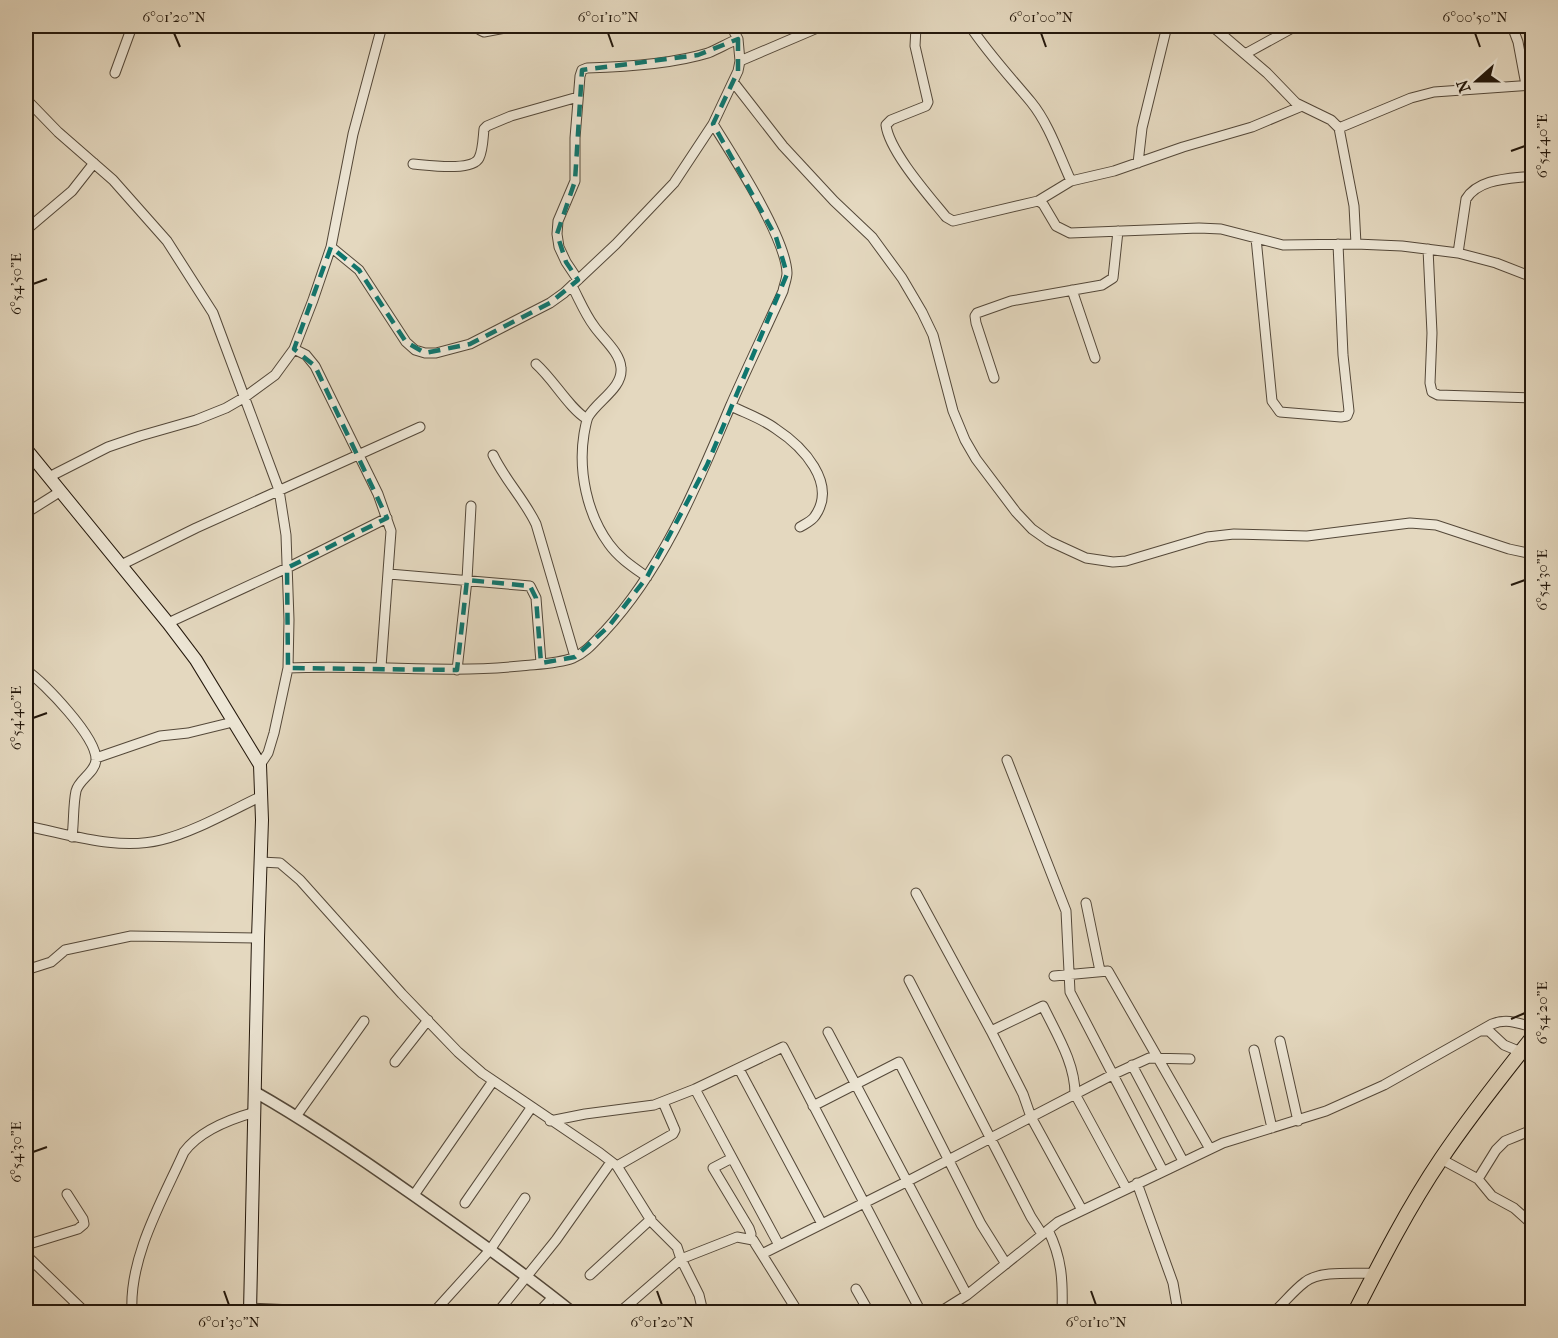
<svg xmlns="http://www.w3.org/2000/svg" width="1558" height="1338" viewBox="0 0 1558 1338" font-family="'IM FELL French Canon',serif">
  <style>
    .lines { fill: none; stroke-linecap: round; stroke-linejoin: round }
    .minor-casing { stroke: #544839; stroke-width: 11 }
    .tertiary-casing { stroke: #544839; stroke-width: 13 }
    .secondary-casing { stroke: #24180c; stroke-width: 14 }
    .primary-casing { stroke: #24180c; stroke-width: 16 }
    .minor { stroke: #ede6d5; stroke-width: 9 }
    .tertiary { stroke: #ede6d5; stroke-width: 10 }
    .secondary { stroke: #ede6d5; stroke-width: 12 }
    .primary { stroke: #e4d8bf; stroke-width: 14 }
    .marked { fill: none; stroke: #0f766e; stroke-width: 4.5; stroke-dasharray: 12 8; stroke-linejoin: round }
    .ticks { fill: none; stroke: #24180c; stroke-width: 2 }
    .neatline { fill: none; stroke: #24180c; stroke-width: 2 }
    .ticks-label { font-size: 15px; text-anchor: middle; fill: #24180c }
  </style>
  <rect width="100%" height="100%" fill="#e4d8bf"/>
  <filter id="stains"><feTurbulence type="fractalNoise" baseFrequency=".00333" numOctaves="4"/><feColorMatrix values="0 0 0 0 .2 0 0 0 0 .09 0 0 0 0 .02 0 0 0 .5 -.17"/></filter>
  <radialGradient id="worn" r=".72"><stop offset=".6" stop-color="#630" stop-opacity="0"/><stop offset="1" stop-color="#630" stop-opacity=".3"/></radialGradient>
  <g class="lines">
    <defs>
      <path id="minor" d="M 478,26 L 480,30 L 484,32 L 517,26
        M 900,26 L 923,26
        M 970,26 C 987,52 1011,78 1031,102 C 1049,124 1059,155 1071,181
        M 1212,26 L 1267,73 L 1296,103 L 1331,120 L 1339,128 L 1354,206 L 1356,244
        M 1512,26 L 1518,42 L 1526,85
        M 916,27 L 915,46 L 928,102 L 926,106 L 891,120 L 886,125 C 889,151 929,196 946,217 L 953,221 L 1038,201 L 1071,181 L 1114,171 L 1183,147 L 1252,127 L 1302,106
        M 1413,28 L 1417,26
        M 1245,54 L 1296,26
        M 740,61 L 822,26
        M 115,73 L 130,32 L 134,26
        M 734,83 L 783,146 L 834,201 L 872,237 L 902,278 L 922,312 L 933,335 L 953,411 L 965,440 L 976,459 L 1016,512 L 1032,529 L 1049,541 L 1086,558 L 1113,562 L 1126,561 L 1207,537 L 1234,534 L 1307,536 L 1410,523 L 1436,525 L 1509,549 L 1532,554
        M 26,99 L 58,132 L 113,180 L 167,241 L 213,313 L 279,490 L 286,535 L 289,620 L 288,668 L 274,733 L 268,753 L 260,765
        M 1339,128 L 1411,98 L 1434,92 L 1532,85
        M 1138,163 L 1142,128 L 1167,26
        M 413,164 C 427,165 472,172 479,158 C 483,150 483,138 484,129 L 487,126 L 511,116 L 578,97
        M 1038,201 L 1043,204 L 1056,226 L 1070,233 L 1199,228 L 1221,229 L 1283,245 L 1356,244 L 1402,246 L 1458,253 L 1496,263 L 1532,277
        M 26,230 L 72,191 L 94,163
        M 1256,238 L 1272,401 L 1280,412 L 1341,417 L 1347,416 L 1349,411 L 1343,355 L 1338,244
        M 331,247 L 359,270 L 406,342 L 415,350 L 425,353 L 436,353 L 470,344 L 550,303 L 564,293 L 616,244 L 674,183 L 713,124 L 738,71 L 740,61 L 738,39 L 731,26
        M 1428,249 L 1432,333 L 1430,383 L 1432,392 L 1438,395 L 1532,398
        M 1458,253 L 1466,199 C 1479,178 1510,179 1532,176
        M 578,280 L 566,262 L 559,247 L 557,234 L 558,221 L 575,181 L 575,138 L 580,76 L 582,70 L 587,68 C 625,67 672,64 708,53 C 718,49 728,43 738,39
        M 572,286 C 579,299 585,314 594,326 C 602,338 620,352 621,368 C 623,388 597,401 588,417 C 586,422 585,429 584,434 C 578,471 587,514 609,544 C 619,558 633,567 647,577
        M 1072,290 L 1095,358
        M 294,349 L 306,355 L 315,366 L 378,494 L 391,531 L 381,667
        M 536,364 C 554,380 569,408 587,419
        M 994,378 L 976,323 L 975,316 L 977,313 L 1011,301 L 1102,285 L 1113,278 L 1118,231
        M 731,406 C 745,413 763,419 776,429 C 802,446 838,483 815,516 C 812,521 805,524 800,527
        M 493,455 C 505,480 524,499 536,524 L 575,657
        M 49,477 L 108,447 L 140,436 L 196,420 L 226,408 L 245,397 L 275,375 L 294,349 L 313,300 L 331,247 L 353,134 L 382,26
        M 26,513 L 61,491
        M 121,565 L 196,528 L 420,427
        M 389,574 L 530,586 L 536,598 L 541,663
        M 168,623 L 287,568 L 387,518
        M 288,668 C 365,664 442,674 520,666 C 537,664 557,664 573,658 C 586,653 595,641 604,632 C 663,569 697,485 730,407 C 747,368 766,329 783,291 C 784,285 787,279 787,273 C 786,238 733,156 713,124
        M 26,670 C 44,683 97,737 96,760 C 95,773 79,779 76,791 C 73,805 74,822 72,837
        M 457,670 L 467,580 L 471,506
        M 96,758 L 160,736 L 188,733 L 233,722
        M 1007,760 L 1066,911 L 1070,992 L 1163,1171
        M 26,826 C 69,834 117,851 161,840 C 194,832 232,810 262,796
        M 261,862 L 280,863 L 300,880 L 402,994 L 458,1052 L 482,1073 L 600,1153 L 617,1166 L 652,1222 L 677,1247 L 681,1259 L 699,1295 L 703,1312
        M 916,893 L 991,1031 L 1023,1094 L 1031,1117 L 1082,1210
        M 1086,903 L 1100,971
        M 26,970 L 51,962 L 65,950 L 131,936 L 258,938
        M 1054,976 L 1108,971 L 1210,1149
        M 909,980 L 1031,1217 L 1042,1234
        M 991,1031 L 1043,1006 C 1057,1035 1075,1063 1075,1094 L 1126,1188
        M 1482,1031 L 1489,1031 L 1504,1045 L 1521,1052
        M 828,1032 L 967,1295
        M 1280,1041 L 1298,1121
        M 1254,1050 L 1272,1128
        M 395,1062 L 428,1020
        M 1132,1065 L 1183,1161
        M 739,1069 L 822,1224
        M 695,1089 L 779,1245
        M 813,1106 L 899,1062 L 981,1224 L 1006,1264
        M 297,1115 L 364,1021
        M 550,1121 L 585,1114 L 654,1105 L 695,1089 L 783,1047 L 921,1312
        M 732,1158 L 713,1168 L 749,1228 L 751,1234 L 750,1239
        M 1441,1159 L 1478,1179 L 1492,1196 L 1514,1208 L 1532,1224
        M 617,1166 L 673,1134 L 675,1130 L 663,1102
        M 1478,1179 L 1496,1150 L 1505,1141 L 1532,1130
        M 1137,1183 L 1173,1283 L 1178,1312
        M 414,1195 L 493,1081
        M 465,1203 L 531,1108
        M 1048,1230 C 1062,1258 1063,1281 1062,1312
        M 26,1245 L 78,1229 L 84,1224 L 83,1219 L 67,1194
        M 762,1254 L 906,1182 L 1112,1075 L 1149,1058 L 1190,1059
        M 26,1255 L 85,1312
        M 590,1275 L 651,1219
        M 856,1289 L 869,1312
        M 251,1308 L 338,1312
        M 132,1312 C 129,1257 162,1201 184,1152 C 200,1130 230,1119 255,1112
        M 434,1312 L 490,1250 L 525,1198
        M 498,1312 L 556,1240 L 611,1162
        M 539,1312 L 553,1297
        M 620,1312 L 681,1259 L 737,1237 L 753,1240 L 798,1312
        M 940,1312 L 967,1295 L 1058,1222 L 1223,1143 L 1326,1111 L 1384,1085 L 1492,1024 C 1507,1018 1518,1023 1532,1027
        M 1274,1312 C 1284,1303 1293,1291 1305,1282 C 1320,1270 1356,1274 1375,1273"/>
      <path id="tertiary" d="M 255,1092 C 310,1123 362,1159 413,1195 C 467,1233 521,1271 572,1312"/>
      <path id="secondary" d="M 26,449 L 168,623 L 196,660 L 260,765 L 262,820 L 258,938 L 250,1312"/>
      <path id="primary" d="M 1355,1312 C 1381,1261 1408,1208 1441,1159 C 1469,1117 1501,1077 1532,1038"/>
    </defs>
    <use href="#minor" class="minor-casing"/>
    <use href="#tertiary" class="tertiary-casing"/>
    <use href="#secondary" class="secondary-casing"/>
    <use href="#primary" class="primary-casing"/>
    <use href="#minor" class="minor"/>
    <use href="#tertiary" class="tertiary"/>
    <use href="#secondary" class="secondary"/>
    <use href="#primary" class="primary"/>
  </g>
  <path class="marked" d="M 738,39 L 738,71 L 713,124 L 776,237 L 787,274 L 707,465 L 647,577 L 609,626 L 575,657 L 541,663 L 536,598 L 530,586 L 467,580 L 457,670 L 288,668 L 287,568 L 387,518 L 315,366 L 294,349 L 331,247 L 359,270 L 406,342 L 425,353 L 470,344 L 550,303 L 578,280 L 566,262 L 557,234 L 575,181 L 582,70 L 698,55 Z"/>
  <path class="ticks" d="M 174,33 L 180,47M 608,33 L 613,47M 1041,33 L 1046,47M 1475,33 L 1480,47M 1511,151 L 1525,146M 33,284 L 47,279M 1511,585 L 1525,580M 33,718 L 47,713M 1511,1019 L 1525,1013M 33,1152 L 47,1147M 224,1291 L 229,1305M 657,1291 L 662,1305M 1091,1291 L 1096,1305"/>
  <rect width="1558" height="1338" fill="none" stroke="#e4d8bf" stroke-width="66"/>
  <g transform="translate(1477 81) rotate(249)" stroke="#ede6d5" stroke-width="4.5" paint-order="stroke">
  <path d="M0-4.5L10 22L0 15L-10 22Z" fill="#24180c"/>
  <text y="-9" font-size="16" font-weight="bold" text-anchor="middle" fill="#24180c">N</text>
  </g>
  <rect x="33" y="33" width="1492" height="1272" class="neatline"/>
  <g class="ticks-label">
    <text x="174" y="22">6°01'20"N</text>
    <text x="608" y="22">6°01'10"N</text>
    <text x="1041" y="22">6°01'00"N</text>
    <text x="1475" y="22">6°00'50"N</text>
    <text transform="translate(1542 146) rotate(-90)" y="5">6°54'40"E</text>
    <text transform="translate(16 284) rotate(-90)" y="5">6°54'50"E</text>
    <text transform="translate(1542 580) rotate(-90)" y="5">6°54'30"E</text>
    <text transform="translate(16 718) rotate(-90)" y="5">6°54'40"E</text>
    <text transform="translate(1542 1013) rotate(-90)" y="5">6°54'20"E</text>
    <text transform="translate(16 1152) rotate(-90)" y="5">6°54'30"E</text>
    <text x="229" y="1327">6°01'30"N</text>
    <text x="662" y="1327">6°01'20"N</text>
    <text x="1096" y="1327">6°01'10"N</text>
  </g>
  <rect width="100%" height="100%" filter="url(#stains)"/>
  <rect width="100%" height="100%" fill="url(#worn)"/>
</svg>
